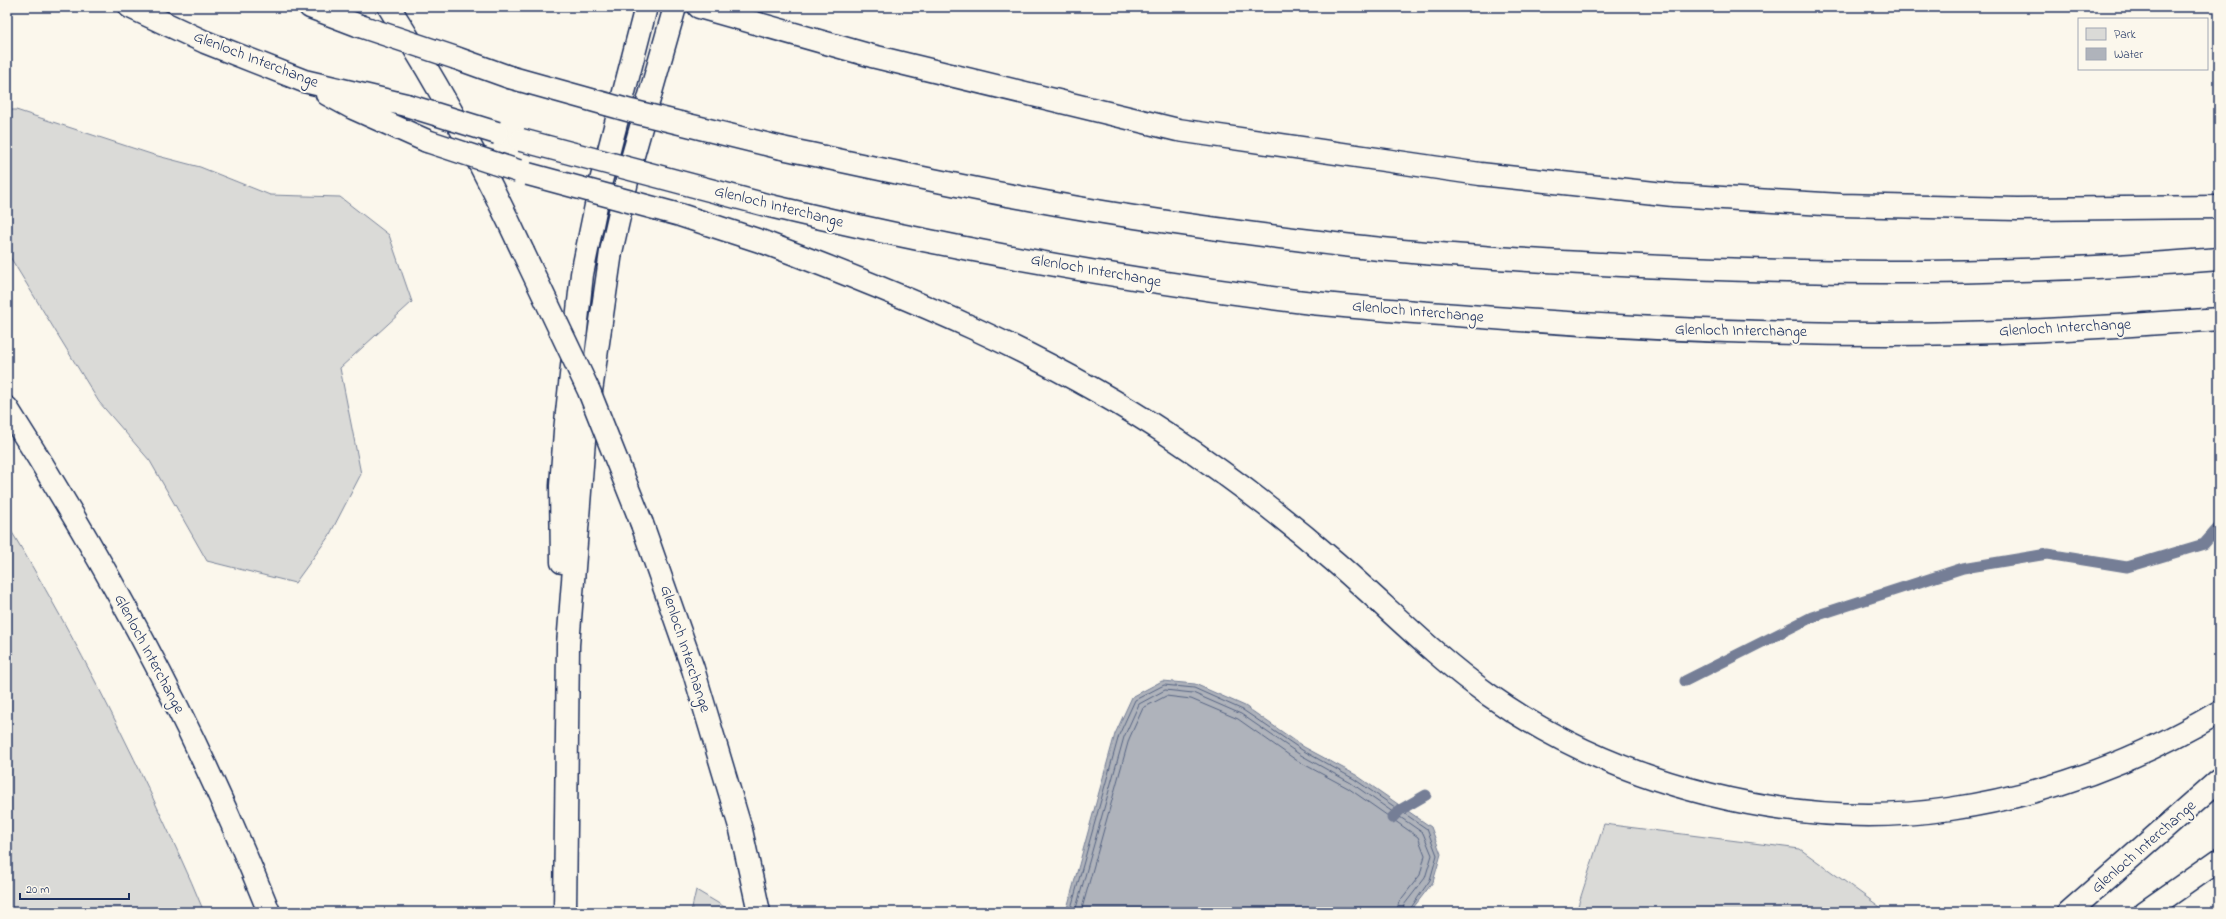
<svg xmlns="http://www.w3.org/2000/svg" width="2226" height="919" viewBox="0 0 2226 919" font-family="'Indie Flower',sans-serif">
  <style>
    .green { fill: #dadad7; stroke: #7a849a }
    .water { fill: #afb3bb; stroke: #747e96 }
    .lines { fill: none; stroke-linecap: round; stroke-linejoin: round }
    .shore { stroke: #566483; stroke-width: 1 }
    .stream { stroke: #747e96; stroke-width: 11 }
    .highway-casing { stroke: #1b2f5e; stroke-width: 25 }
    .highway { stroke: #fbf7ec; stroke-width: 22 }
    .highway-bridge-casing { stroke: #1b2f5e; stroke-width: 25; stroke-linecap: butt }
    .highway-bridge { stroke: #fbf7ec; stroke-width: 22 }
    .labels { text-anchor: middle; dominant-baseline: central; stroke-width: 4; stroke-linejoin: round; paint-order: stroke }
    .street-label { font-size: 16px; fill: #1b2f5e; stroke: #fbf7ec }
  </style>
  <rect width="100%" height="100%" fill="#fbf7ec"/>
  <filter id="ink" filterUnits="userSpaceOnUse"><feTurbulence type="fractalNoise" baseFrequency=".025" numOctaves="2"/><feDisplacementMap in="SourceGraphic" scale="8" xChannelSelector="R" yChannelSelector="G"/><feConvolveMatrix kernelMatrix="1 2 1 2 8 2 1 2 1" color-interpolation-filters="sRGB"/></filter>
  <g filter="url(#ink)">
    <path class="green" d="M 7,110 L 16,110 L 154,155 L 200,167 L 270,195 L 340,197 L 389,235 L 412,302 L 340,368 L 361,474 L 329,536 L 295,583 L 207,561 L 150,461 L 99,402 L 7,252 Z
      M 7,524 C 60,611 107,701 151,794 C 169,833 188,872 204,912 L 7,912 Z
      M 1604,824 L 1800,849 L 1887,912 L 1576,912 Z
      M 696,890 L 733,912 L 691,912 Z"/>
    <path class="water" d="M 1162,681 L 1195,684 L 1245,706 L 1304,747 L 1356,775 L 1431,827 L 1441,854 L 1433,882 L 1410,912 L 1066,912 L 1115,734 L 1132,697 Z"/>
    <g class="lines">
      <path class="shore" d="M 1070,912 L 1119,735 L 1135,700 L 1164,685 L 1194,688 L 1243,710 L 1302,750 L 1354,779 L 1427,829 L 1437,855 L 1430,880 L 1408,912
        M 1075,912 L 1124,737 L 1139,704 L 1165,690 L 1193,693 L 1241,714 L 1299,754 L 1351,783 L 1423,833 L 1432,855 L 1425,878 L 1404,905 L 1403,912
        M 1081,912 L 1129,739 L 1143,708 L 1166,696 L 1191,699 L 1238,719 L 1296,760 L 1348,788 L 1418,837 L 1425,855 L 1420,875 L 1399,902 L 1396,912"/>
      <path class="stream" d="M 1685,681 L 1812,617 L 1963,568 L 2047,554 L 2127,567 L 2204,544 L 2219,527
        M 1392,818 L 1400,810 L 1426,795"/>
      <defs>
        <path id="highway" d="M 130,7 L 205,42 L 304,81 L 406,105
          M 310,7 L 360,26
          M 389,7 C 439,86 484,167 523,252
          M 699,7 L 872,56 L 1178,130 L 1480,174 L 1673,195 L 1841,205 L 2017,209 L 2219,207
          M 456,58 L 509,77
          M 327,94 L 353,108 L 427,141
          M 782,148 C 862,165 943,183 1024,198 C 1121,217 1220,230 1319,242 C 1412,254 1507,259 1601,264 C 1807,275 2014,276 2219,259
          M 770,206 C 946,248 1125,280 1304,302 C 1367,309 1430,313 1494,318 C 1626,328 1757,334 1889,334 C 1999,334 2109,327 2219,319
          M 763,242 C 904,295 1045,353 1170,436 C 1227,474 1282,516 1334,561 C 1386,606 1433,655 1489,695 C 1616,785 1796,832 1950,809 C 2045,795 2137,761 2219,712
          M 7,408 C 109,567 199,736 269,912
          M 642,524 L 693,669 L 741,830 L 759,912
          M 562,562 L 561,486 L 565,431 L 582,274 L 601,181 L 646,7
          M 565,912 L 568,645 L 584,440 L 611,252 L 632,159 L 675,7
          M 2069,912 L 2219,780
          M 2145,912 L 2219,860"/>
      </defs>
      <use href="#highway" class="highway-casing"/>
      <use href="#highway" class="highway"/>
      <defs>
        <path id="highway-bridge" d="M 360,26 L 456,58
          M 509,77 L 631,111 L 782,148
          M 406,105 L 497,133
          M 521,140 L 770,206
          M 427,141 L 518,171
          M 528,174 L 680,215 L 763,242
          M 523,252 L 589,391 L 642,524"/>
      </defs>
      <use href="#highway-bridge" class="highway-bridge-casing"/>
      <use href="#highway-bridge" class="highway-bridge"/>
    </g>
  </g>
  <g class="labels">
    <g class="street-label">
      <text transform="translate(256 60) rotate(21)">Glenloch Interchange</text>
      <text transform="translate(779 207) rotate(14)">Glenloch Interchange</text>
      <text transform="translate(1096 271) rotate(10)">Glenloch Interchange</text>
      <text transform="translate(1418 312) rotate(5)">Glenloch Interchange</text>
      <text transform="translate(2065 328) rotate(-3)">Glenloch Interchange</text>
      <text transform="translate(1741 331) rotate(1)">Glenloch Interchange</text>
      <text transform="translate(685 649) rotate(72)">Glenloch Interchange</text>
      <text transform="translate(149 654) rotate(62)">Glenloch Interchange</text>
      <text transform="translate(2144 847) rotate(-41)">Glenloch Interchange</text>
    </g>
  </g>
  <rect width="2226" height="919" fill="none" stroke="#fbf7ec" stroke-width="24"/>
  <rect x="12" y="12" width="2202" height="895" fill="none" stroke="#1b2f5e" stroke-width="1.5" filter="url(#ink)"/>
  <rect x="2078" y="18" width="130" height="52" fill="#fbf7ec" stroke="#a1a7b3"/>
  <rect x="2086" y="28" width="20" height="12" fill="#dadad7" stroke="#a1a7b3"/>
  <text x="2114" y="38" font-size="12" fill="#1b2f5e">Park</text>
  <rect x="2086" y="48" width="20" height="12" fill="#afb3bb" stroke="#a1a7b3"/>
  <text x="2114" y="58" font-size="12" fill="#1b2f5e">Water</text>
  <path d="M20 893v6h109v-6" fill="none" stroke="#1b2f5e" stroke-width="2"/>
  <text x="26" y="893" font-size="12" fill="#1b2f5e" stroke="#fbf7ec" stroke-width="3" paint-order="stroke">20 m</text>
</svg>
